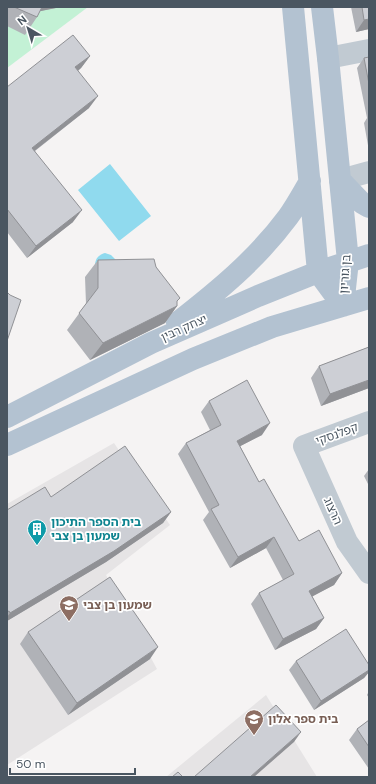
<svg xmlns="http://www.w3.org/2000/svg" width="376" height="784" viewBox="0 0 376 784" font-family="'DM Sans','Noto Sans Hebrew',sans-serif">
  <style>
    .education { fill: #e6e4e5 }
    .green { fill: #c3f1d5 }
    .water { fill: #90daee }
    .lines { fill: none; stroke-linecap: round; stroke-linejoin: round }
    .minor { stroke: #c1cad2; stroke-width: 22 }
    .major { stroke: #b3c2d1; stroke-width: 22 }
    .wall { fill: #b0b2b7 }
    .shaded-wall { fill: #909195 }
    .building { fill: #cdcfd5; stroke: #909195 }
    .labels { text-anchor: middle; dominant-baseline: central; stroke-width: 3.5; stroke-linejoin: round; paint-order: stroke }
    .street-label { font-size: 12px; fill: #4a5661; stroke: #fff }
    .culture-label { font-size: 12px; font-weight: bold; fill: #0d838f; stroke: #fff; text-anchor: start }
    .education-label { font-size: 12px; font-weight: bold; fill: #785e54; stroke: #fff; text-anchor: start }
  </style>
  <rect width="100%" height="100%" fill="#f5f3f3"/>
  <path class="education" d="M 114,443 L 170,525 L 106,575 L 157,669 L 7,765 L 7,504 Z
    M 266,695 L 317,777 L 166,777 Z"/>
  <path class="green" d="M 22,7 L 88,7 L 7,68 L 7,17 Z"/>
  <path class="water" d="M 110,164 L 151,216 L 119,241 L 78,190 Z
    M 105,253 L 111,255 L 116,260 L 95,266 C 95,259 98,255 105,253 Z"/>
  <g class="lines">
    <path class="minor" d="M 328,58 L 369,50
      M 340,180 L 369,172
      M 369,422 L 304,446 L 347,542 L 369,573"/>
    <path class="major" d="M 293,7 L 318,272 L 343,306
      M 322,7 L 328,58 L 348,261 L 343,306
      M 340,180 L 362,203 L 369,207
      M 177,323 C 218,291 256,260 288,217 C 296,206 303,193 310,181
      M 7,417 L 151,343 L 258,296 L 318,272 L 369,255
      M 7,445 L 193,359 L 272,327 L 369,298"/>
  </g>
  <path class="wall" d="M 7,7 L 61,7 L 40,11 L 37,17 L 25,35 L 7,26 Z
    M 351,7 L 369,7 L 369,29 L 356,32 Z
    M 90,56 L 81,68 L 78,71 L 89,108 L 35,151 L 73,222 L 27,258 L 7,232 L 7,87 Z
    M 369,57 L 369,151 L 364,123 L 367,118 L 357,68 L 364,58 Z
    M 98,260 L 156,267 L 177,301 L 177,306 L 165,323 L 90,360 L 67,330 L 86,304 L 85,277 Z
    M 369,347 L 369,388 L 321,406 L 311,378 L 319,366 Z
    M 209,401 L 262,435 L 240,446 L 259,482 L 299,541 L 342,573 L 334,585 L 312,596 L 324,618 L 316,629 L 275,650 L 251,604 L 259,593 L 283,580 L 266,548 L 230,568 L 203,520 L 209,512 L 178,454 L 186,443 L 210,430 L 201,412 Z
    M 369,469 L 369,486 L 364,476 Z
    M 51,497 L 171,512 L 163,523 L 106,562 L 7,621 L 7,510 Z
    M 28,632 L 150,659 L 68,715 L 20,644 Z
    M 296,661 L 369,665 L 369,672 L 364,678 L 314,710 L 289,670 Z
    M 369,691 L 369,698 L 367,695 Z
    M 369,720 L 369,769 L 349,740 L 357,729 Z"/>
  <path class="shaded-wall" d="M 39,7 L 61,7 L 36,12 Z
    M 369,19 L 369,29 L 356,32 L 364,20 Z
    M 90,56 L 81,68 L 67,79 L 75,67 Z
    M 98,96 L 89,108 L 24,159 L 32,148 Z
    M 82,210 L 73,222 L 27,258 L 36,246 Z
    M 177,306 L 165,323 L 90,360 L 103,343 Z
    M 369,380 L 369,388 L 321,406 L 330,394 Z
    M 270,423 L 262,435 L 229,452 L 237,441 Z
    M 171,512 L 163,523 L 106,562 L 7,621 L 7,617 L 10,613 Z
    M 274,537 L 266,548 L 230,568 L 238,557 Z
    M 342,573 L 334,585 L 302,602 L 309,591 Z
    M 324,618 L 316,629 L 275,650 L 283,639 Z
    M 158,647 L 150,659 L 68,715 L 77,703 Z
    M 369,670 L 369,672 L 364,678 L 314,710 L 321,701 Z
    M 301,732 L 294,742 L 254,777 L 250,777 Z"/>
  <path class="building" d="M 14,7 L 42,7 L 37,17 Z
    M 362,7 L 369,7 L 369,19 L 364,20 Z
    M 73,35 L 90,56 L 75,67 L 98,96 L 32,148 L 82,210 L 36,246 L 7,209 L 7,87 Z
    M 369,57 L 369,84 L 364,58 Z
    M 154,259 L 156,267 L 180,298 L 177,301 L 177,306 L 103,343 L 79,313 L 98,288 L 98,260 Z
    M 7,292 L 10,295 L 21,300 L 7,341 Z
    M 369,347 L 369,380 L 330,394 L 319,366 Z
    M 247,380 L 270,423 L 237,441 L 259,482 L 264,479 L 299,541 L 319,530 L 342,573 L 309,591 L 324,618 L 283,639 L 259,593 L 294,574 L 274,537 L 238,557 L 211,509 L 219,505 L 186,443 L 221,425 L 209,401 Z
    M 125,446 L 171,512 L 114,551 L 10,613 L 9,611 L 7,612 L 7,510 L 45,487 L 51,497 Z
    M 110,577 L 158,647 L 77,703 L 28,632 Z
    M 346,629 L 369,665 L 369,670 L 321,701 L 296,661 Z
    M 276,705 L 301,732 L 250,777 L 194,777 Z
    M 369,720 L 369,747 L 357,729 Z
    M 178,772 L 183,777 L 172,777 Z"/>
  <defs>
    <symbol id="building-pin" viewBox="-11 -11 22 30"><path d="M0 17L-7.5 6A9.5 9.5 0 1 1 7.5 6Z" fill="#0f9aa8" stroke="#fff"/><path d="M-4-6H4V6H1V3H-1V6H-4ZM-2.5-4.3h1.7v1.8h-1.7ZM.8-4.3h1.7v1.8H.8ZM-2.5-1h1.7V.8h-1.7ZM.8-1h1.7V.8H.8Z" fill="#fff"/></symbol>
    <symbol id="school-pin" viewBox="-11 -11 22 30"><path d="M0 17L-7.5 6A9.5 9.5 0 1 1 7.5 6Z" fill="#8d6e63" stroke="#fff"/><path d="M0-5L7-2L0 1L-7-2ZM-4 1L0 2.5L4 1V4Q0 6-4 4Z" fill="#fff"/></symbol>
  </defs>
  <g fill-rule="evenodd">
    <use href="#building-pin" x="26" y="518" width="22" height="30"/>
    <use href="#school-pin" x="58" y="594" width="22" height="30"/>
    <use href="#school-pin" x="243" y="708" width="22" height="30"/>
  </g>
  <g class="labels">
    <g class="street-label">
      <text transform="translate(345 274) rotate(-86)">בן גוריון</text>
      <text transform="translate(184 328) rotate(-24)">יצחק רבין</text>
      <text transform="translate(337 434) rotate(-20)">קפלנסקי</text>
      <text transform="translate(333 511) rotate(66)">הרצוג</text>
    </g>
    <g class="culture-label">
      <text x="51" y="522">בית הספר התיכון<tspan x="51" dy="14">שמעון בן צבי</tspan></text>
    </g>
    <g class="education-label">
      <text x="83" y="605">שמעון בן צבי</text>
      <text x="268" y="719">בית ספר אלון</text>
    </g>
  </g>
  <rect width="376" height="784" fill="none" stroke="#4a5661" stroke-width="16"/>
  <g transform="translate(28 28) rotate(322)" stroke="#ffffff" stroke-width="3" paint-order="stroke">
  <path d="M0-3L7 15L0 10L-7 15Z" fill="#4a5661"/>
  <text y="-6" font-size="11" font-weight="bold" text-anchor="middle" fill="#4a5661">N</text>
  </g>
  <path d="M10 768v6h125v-6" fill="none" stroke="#4a5661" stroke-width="2"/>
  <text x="16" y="768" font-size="12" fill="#4a5661" stroke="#ffffff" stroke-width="3" paint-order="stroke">50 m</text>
</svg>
